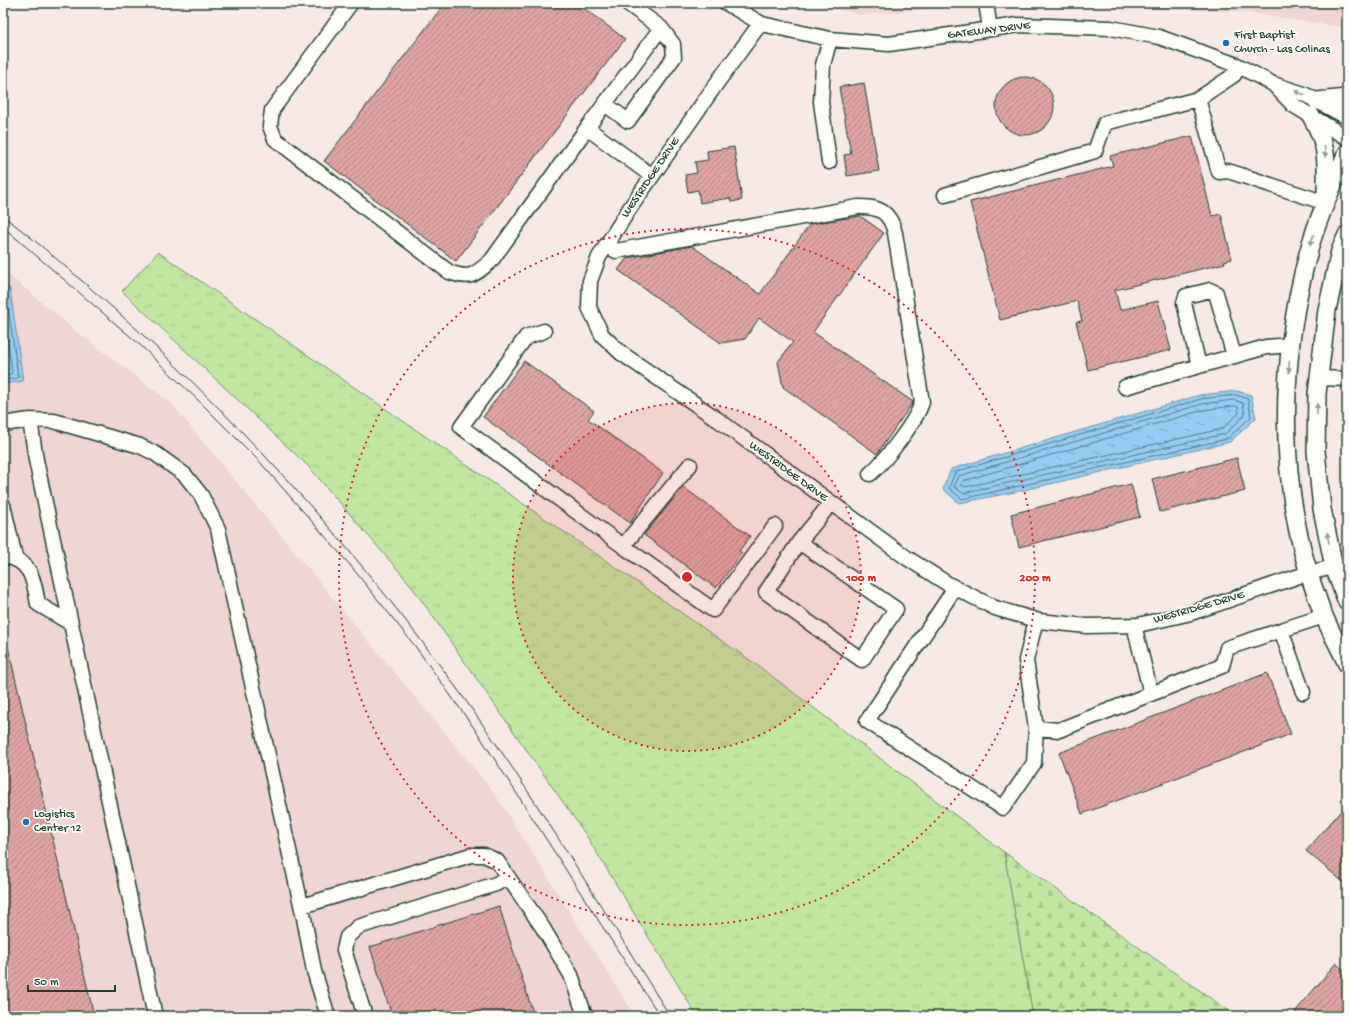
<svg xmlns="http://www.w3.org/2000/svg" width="1350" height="1019" viewBox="0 0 1350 1019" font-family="'Gochi Hand',sans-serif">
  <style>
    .built { fill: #f0d5d2 }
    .grass { fill: url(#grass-tufts); stroke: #70926a }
    .forest { fill: url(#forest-firs); stroke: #70926a }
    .water { fill: url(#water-ripples); stroke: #6793a8 }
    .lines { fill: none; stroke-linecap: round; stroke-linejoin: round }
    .shore { stroke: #4f7781; stroke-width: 1 }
    .building { fill: url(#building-hatch); stroke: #1f3d34 }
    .minor-casing { stroke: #1f3d34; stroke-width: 17 }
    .major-casing { stroke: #1f3d34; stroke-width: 20 }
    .minor { stroke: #fdfcf7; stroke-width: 14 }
    .major { stroke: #fdfcf7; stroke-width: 17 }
    .tram { stroke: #1f3d34; stroke-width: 1 }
    .oneway { fill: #8e9c96 }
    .ring { fill: none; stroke: #d62828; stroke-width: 2; stroke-dasharray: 2 4 }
    .poi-dot { fill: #1f6fb2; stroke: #fdfcf7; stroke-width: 1.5 }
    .labels { text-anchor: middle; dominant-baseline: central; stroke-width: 3.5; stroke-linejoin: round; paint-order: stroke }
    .street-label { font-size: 12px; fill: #1f3d34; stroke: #fdfcf7 }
    .poi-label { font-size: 12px; fill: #1f3d34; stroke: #fdfcf7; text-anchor: start }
    .centre { fill: #d62828; stroke: #fdfcf7; stroke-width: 2 }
    .ring-label { font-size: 12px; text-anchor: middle; font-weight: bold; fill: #d62828; stroke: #fdfcf7; stroke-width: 3.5; stroke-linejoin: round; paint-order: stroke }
  </style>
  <defs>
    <pattern id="grass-tufts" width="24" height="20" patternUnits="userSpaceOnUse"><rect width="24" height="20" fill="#c1e6a0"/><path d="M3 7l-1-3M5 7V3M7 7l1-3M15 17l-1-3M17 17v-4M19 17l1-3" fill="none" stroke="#a5c68a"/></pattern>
    <pattern id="forest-firs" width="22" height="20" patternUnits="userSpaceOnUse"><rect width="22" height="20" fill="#c1e6a0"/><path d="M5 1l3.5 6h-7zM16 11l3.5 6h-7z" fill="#a5c68a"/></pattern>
    <pattern id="water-ripples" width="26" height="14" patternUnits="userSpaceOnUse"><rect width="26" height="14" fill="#97cdf5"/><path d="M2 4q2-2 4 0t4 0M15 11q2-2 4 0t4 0" fill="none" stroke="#7ba8c7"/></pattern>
    <pattern id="building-hatch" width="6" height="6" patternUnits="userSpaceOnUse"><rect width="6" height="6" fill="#dea4a2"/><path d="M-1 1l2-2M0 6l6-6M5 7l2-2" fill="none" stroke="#b38785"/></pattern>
  </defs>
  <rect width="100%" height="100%" fill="#f7eae6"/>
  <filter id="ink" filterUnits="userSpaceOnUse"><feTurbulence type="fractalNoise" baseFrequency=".025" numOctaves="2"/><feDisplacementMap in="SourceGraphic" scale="8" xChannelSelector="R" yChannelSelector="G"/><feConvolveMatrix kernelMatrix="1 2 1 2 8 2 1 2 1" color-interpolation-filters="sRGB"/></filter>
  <g filter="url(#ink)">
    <path class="built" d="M 811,3 L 1003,3 L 860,15 Z
      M 1019,3 L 1347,3 L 1347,28 L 1244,12 Z
      M 3,270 L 76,331 L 170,402 L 493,791 L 635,1016 L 3,1016 Z"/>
    <path class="grass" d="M 158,252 L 757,665 L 1004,852 L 1033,1016 L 697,1016 L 584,832 L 410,584 L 308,466 L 122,291 Z"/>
    <path class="forest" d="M 1004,852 L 1236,1016 L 1033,1016 Z"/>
    <path class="water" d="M 3,284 L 10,289 L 23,381 L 3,384 Z
      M 1237,391 L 1251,395 L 1256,418 L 1230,442 L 1020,491 L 959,503 L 943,489 L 951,469 L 1200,395 Z"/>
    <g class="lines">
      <path class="shore" d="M 3,289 L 6,292 L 18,376 L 17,378 L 3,380
        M 3,304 L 12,372 L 11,374 L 3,375
        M 1236,395 L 1248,399 L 1251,417 L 1227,439 L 962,499 L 949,488 L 955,472 L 1201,399 Z
        M 1235,400 L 1243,403 L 1245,415 L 1225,434 L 963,493 L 954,487 L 959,476 L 1202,404 Z
        M 1235,406 L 1238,407 L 1239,413 L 1222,429 L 965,487 L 961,485 L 963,481 L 1203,410 Z"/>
    </g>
    <path class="building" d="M 445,3 L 577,3 L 625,39 L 456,261 L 324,161 Z
      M996 106a29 29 0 1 1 58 0a29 29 0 1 1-58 0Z
      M 864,83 L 879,171 L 847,176 L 844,155 L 851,154 L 839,87 Z
      M 1192,136 L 1212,216 L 1221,214 L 1232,259 L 1224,261 L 1225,263 L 1115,290 L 1120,310 L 1158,301 L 1171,350 L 1088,370 L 1076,322 L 1082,321 L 1077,301 L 1000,320 L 970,202 L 1113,166 L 1110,156 Z
      M 734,147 L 742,200 L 731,202 L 730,198 L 700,203 L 698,190 L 688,192 L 685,175 L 697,173 L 695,162 L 708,160 L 707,151 Z
      M 860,216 L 884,233 L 813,332 L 913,402 L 877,454 L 783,387 L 778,362 L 793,342 L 759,318 L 745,339 L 721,343 L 618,270 L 627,258 L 692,246 L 760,294 L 810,224 Z
      M 524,361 L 594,411 L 588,419 L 663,473 L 630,523 L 483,417 Z
      M 1237,458 L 1245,491 L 1160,512 L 1152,479 Z
      M 1131,484 L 1140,517 L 1019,547 L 1011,514 Z
      M 683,487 L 750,536 L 739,551 L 742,553 L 716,588 L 644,535 Z
      M 3,643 L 7,643 L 94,1016 L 3,1016 Z
      M 1267,673 L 1291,734 L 1082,814 L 1059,753 Z
      M 1347,804 L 1347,885 L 1306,851 Z
      M 499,906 L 534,1016 L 392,1016 L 370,947 Z
      M 1336,963 L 1347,973 L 1347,1016 L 1300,1016 L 1295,1012 Z"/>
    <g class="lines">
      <defs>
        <path id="minor" d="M 351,3 L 272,110 L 270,126 L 275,139 L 449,272 C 471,280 474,275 491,261 L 587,128 L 652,176
          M 726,3 L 762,24 L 830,39 L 889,44 L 1018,25 L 1111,28 L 1159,37 L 1237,65 L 1273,84 L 1304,94 L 1347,117
          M 986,3 L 990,29
          M 760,24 L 719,80 L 630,208 L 599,257 L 590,281 L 589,307 L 602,335 L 621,353 L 717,419 L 907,558 L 948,584 L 995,608 L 1039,621 L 1087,626 L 1138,625 L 1191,613 L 1308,573 L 1334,567
          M 1237,65 L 1234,75 L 1198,99 L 1219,172 L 1228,171 L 1326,203
          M 1275,86 L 1293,105 L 1347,138
          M 605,104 L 628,121 L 674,57 L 673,44 L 661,28
          M 587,128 L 661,28 L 627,3
          M 829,162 L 821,102 L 823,65 L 830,39
          M 945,195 L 1095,151 L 1105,123 L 1198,99
          M 606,245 L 616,251 L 858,207 C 879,206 890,212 895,233 L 922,402 C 916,422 886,460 870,474
          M 544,331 L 526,337 L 461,427 L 623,546 L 690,465
          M 1199,366 L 1184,303 L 1186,296 L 1210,290 L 1216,293 L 1234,356
          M 1319,378 L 1347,379
          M 1125,387 L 1266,347 L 1291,345
          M 30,420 L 36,460 L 155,1016
          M 3,424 L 30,420 L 54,421 L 140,446 L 156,454 L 185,475 L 201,495 L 218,529 L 304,918 L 314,971 L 328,1016
          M 3,505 L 15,557
          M 799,542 L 896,609 L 862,660 L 766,592 L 799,542 L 831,503
          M 623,546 L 713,610 L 775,526
          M 3,556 C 31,559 34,580 38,604 L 70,623
          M 955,588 L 867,721 L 1003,808 L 1034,763 L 1036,728 L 1026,660 L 1036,620
          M 1134,625 L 1151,694
          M 1281,630 L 1303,692
          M 1036,728 L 1059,730 L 1222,666 L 1227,648 L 1324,616
          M 302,906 L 471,855 L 484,855 L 497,861 L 543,928 L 571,975 L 585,1016
          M 365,1016 L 344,950 L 347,937 L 358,927 L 496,884 L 508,877"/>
        <path id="major" d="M 1317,101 L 1347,98
          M 1311,116 C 1329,147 1326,161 1326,195
          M 1347,153 C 1334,182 1320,213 1311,243 C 1278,359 1276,490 1319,603 C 1326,624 1338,644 1347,664
          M 1347,235 L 1340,251 L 1327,310 L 1317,394 L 1316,451 L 1322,509 L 1334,567 L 1347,602"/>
      </defs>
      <use href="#minor" class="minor-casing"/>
      <use href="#major" class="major-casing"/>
      <use href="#minor" class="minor"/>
      <use href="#major" class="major"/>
      <path class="tram" d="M 3,216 C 41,244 76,276 112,307 C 254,433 380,577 488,732 C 552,825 610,921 670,1016
        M 3,227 L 139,344 L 201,403 L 259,461 L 350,565 L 415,646 L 479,735 L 660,1016"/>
    </g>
    <defs><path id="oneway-solid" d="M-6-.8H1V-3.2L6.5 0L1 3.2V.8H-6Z"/></defs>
    <g class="oneway">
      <use href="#oneway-solid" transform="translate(1300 93) rotate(-160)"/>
      <use href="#oneway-solid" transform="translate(1325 152) rotate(84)"/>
      <use href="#oneway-solid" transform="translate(1312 240) rotate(109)"/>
      <use href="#oneway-solid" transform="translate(1289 367) rotate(94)"/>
      <use href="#oneway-solid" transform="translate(1317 409) rotate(-90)"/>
      <use href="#oneway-solid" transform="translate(1328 538) rotate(-101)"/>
    </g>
  </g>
  <circle cx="687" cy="577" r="174" fill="#d62828" fill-opacity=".12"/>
  <g class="ring">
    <circle cx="687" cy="577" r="174"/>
    <circle cx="687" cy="577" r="348"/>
  </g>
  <g class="poi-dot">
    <circle cx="1226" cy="43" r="4"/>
    <circle cx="26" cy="822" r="4"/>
  </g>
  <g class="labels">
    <g class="street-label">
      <text transform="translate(989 31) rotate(-7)">GATEWAY DRIVE</text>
      <text transform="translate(651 178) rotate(-56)">WESTRIDGE DRIVE</text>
      <text transform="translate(788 472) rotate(36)">WESTRIDGE DRIVE</text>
      <text transform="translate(1199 608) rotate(-16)">WESTRIDGE DRIVE</text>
    </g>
    <g class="poi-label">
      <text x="1234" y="36">First Baptist<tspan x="1234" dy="14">Church - Las Colinas</tspan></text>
      <text x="34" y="815">Logistics<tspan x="34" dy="14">Center 12</tspan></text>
    </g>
  </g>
  <circle cx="687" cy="577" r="6" class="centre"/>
  <g class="ring-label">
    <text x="861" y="581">100 m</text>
    <text x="1035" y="581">200 m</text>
  </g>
  <rect width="1350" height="1019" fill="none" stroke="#fdfcf7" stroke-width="16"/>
  <rect x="8" y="8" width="1334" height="1003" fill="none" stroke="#1f3d34" stroke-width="1.5" filter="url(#ink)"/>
  <path d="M28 985v6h87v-6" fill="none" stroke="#1f3d34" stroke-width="2"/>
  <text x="34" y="985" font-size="12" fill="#1f3d34" stroke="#fdfcf7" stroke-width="3" paint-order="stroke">50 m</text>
</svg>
